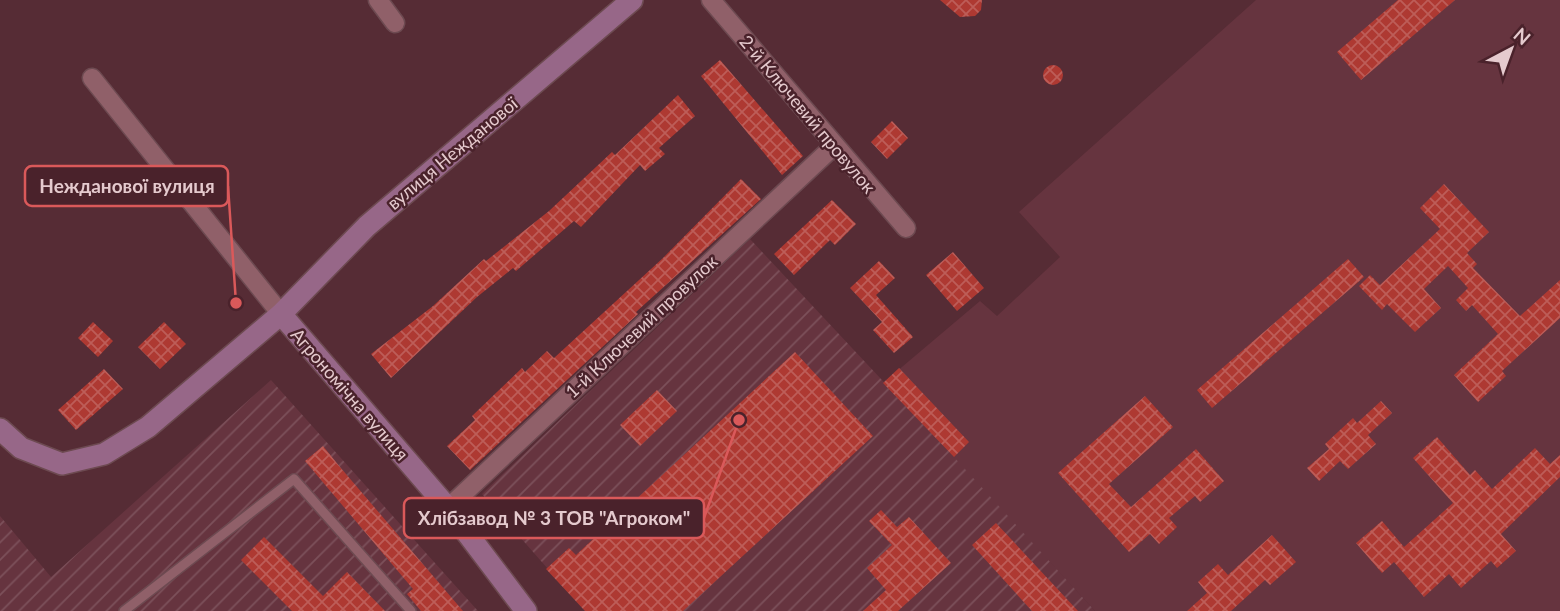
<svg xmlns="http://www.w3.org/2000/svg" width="1560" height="611" viewBox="0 0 1560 611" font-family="Lato,sans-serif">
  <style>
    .built { fill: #66343f }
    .industrial { fill: url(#industrial-furrows) }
    .building { fill: url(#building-cross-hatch) }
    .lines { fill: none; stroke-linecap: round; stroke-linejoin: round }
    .lane-casing { stroke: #6d4a51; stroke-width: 12 }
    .street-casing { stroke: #6d4a51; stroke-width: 21 }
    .secondary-casing { stroke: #6d4a51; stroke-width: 24 }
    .lane { stroke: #906069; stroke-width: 9 }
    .street { stroke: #906069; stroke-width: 18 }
    .secondary { stroke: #976788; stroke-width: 21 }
    .labels { text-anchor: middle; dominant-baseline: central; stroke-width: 5; stroke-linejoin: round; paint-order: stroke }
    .street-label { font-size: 18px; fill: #e5cace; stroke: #4a222b }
    .leader { fill: none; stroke: #da595a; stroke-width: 2.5 }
    .callout-dot { fill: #da595a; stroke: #4a222b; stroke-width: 2.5 }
    .callout { fill: #4a222b; stroke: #da595a; stroke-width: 2.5 }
    .callout-label { font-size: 19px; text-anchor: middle; font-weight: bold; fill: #e5cace }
  </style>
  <defs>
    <pattern id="industrial-furrows" width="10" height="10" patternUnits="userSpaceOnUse" patternTransform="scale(1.75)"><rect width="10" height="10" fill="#66343f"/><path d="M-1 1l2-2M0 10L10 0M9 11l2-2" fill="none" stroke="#7c505a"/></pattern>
    <pattern id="building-cross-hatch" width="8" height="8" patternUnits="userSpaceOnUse" patternTransform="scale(1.75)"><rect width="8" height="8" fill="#ae3932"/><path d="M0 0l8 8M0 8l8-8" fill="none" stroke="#bd5d58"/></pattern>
  </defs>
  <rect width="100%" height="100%" fill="#562c35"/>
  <path class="built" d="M 1256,0 L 1560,0 L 1560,611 L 1095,611 L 883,383 L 980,301 L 997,316 L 1060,257 L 1019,212 Z"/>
  <path class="industrial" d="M 750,239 L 954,457 L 1095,611 L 585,611 L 482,494 Z
    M 271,380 L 478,611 L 0,611 L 0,516 L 51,577 Z"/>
  <path class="building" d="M 940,0 L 982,0 L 981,10 L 975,16 L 960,17 Z
    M 1398,0 L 1455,0 L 1361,80 L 1337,52 Z
    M 720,60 L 803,156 L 782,175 L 701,76 Z
    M1043 75a10 10 0 1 1 20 0a10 10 0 1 1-20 0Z
    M 678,95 L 695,116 L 659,148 L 665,154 L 645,171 L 640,165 L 581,227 L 574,221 L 516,271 L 513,268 L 477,297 L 391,378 L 371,354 L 433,306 L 484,259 L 486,261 L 549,211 L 612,152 L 615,155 Z
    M 892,121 L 908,138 L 887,159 L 871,142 Z
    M 741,179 L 761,199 L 636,312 L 638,314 L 470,470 L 447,446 L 475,420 L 472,416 L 522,368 L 525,372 L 547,351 L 554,358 L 663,258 Z
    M 1444,184 L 1489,232 L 1467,253 L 1477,264 L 1473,268 L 1520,316 L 1560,280 L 1560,318 L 1502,371 L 1506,376 L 1478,402 L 1454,375 L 1498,334 L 1472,305 L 1466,311 L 1456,300 L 1468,288 L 1448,266 L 1424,289 L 1441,308 L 1415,332 L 1387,304 L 1382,310 L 1359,286 L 1370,275 L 1380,285 L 1440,229 L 1420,208 Z
    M 832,200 L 856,224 L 835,245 L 830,240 L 794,275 L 774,254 Z
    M 953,252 L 984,288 L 957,311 L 926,275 Z
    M 1348,259 L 1364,277 L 1212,408 L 1197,390 Z
    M 879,261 L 895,278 L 876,295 L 913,337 L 894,353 L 873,330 L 882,322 L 850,288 Z
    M 93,322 L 113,341 L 98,357 L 78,338 Z
    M 164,322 L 186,344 L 160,369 L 138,347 Z
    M 795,352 L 873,436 L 683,611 L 585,611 L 546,569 L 569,548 L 576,555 Z
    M 899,368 L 969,442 L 954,457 L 883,383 Z
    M 104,369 L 123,389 L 76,430 L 58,410 Z
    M 657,390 L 677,411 L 640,446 L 620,425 Z
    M 1145,396 L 1173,427 L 1109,484 L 1131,507 L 1196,449 L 1224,481 L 1200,502 L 1195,496 L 1169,518 L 1177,527 L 1159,544 L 1150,534 L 1129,552 L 1058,473 Z
    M 1381,401 L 1392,413 L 1368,435 L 1376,444 L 1348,469 L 1340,461 L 1319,481 L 1307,468 L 1329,449 L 1325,444 L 1353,418 L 1357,423 Z
    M 1437,437 L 1470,475 L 1475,470 L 1492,489 L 1535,448 L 1550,464 L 1560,455 L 1560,477 L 1501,534 L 1516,551 L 1497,568 L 1491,561 L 1461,588 L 1449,574 L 1424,597 L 1394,562 L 1382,573 L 1356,543 L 1382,521 L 1404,547 L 1453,503 L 1413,458 Z
    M 323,446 L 340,467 L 463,611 L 421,611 L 407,594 L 413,589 L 305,461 Z
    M 881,510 L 897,527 L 909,517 L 951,563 L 898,611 L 863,611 L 886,590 L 867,568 L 892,545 L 869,521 Z
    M 996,523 L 1078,611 L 1032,611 L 972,545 Z
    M 1272,535 L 1296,562 L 1270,585 L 1265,580 L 1231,611 L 1187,611 L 1207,593 L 1198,582 L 1218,564 L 1228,575 Z
    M 264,537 L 323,596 L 347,572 L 385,611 L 292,611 L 241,560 Z"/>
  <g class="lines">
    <defs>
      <path id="lane" d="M 124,611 L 294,479 L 411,611"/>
      <path id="street" d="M 378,0 L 395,23
        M 711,0 L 906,228
        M 92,78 L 281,314
        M 448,508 L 835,145"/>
      <path id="secondary" d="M 281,314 L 448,508 L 526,611
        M 0,429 L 21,448 L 62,464 L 104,454 L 148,427 L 281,314 L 367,226 L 632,0"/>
    </defs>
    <use href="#lane" class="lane-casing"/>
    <use href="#street" class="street-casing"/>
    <use href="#secondary" class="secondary-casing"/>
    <use href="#lane" class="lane"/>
    <use href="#street" class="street"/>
    <use href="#secondary" class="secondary"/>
  </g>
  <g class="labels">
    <g class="street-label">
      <text transform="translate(808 114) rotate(50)">2-й Ключевий провулок</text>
      <text transform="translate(452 153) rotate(-40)">вулиця Нежданової</text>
      <text transform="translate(641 326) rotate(-43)">1-й Ключевий провулок</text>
      <text transform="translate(350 394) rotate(49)">Агрономічна вулиця</text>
    </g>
  </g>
  <path class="leader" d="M236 303L228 186M739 420L704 518"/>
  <g class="callout-dot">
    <circle cx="236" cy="303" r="7"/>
    <circle cx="739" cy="420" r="7"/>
  </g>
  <g class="callout">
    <rect x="25" y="166" width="203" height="40" rx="7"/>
    <rect x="404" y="498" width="300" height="40" rx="7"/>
  </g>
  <g class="callout-label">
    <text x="127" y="193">Нежданової вулиця</text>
    <text x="554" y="525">Хлібзавод № 3 ТОВ "Агроком"</text>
  </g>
  <g transform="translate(1511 49) rotate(41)" stroke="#4a222b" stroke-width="5" paint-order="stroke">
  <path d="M0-5L12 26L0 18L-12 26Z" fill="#e5cace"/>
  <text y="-10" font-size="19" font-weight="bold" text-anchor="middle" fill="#e5cace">N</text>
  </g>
</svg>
